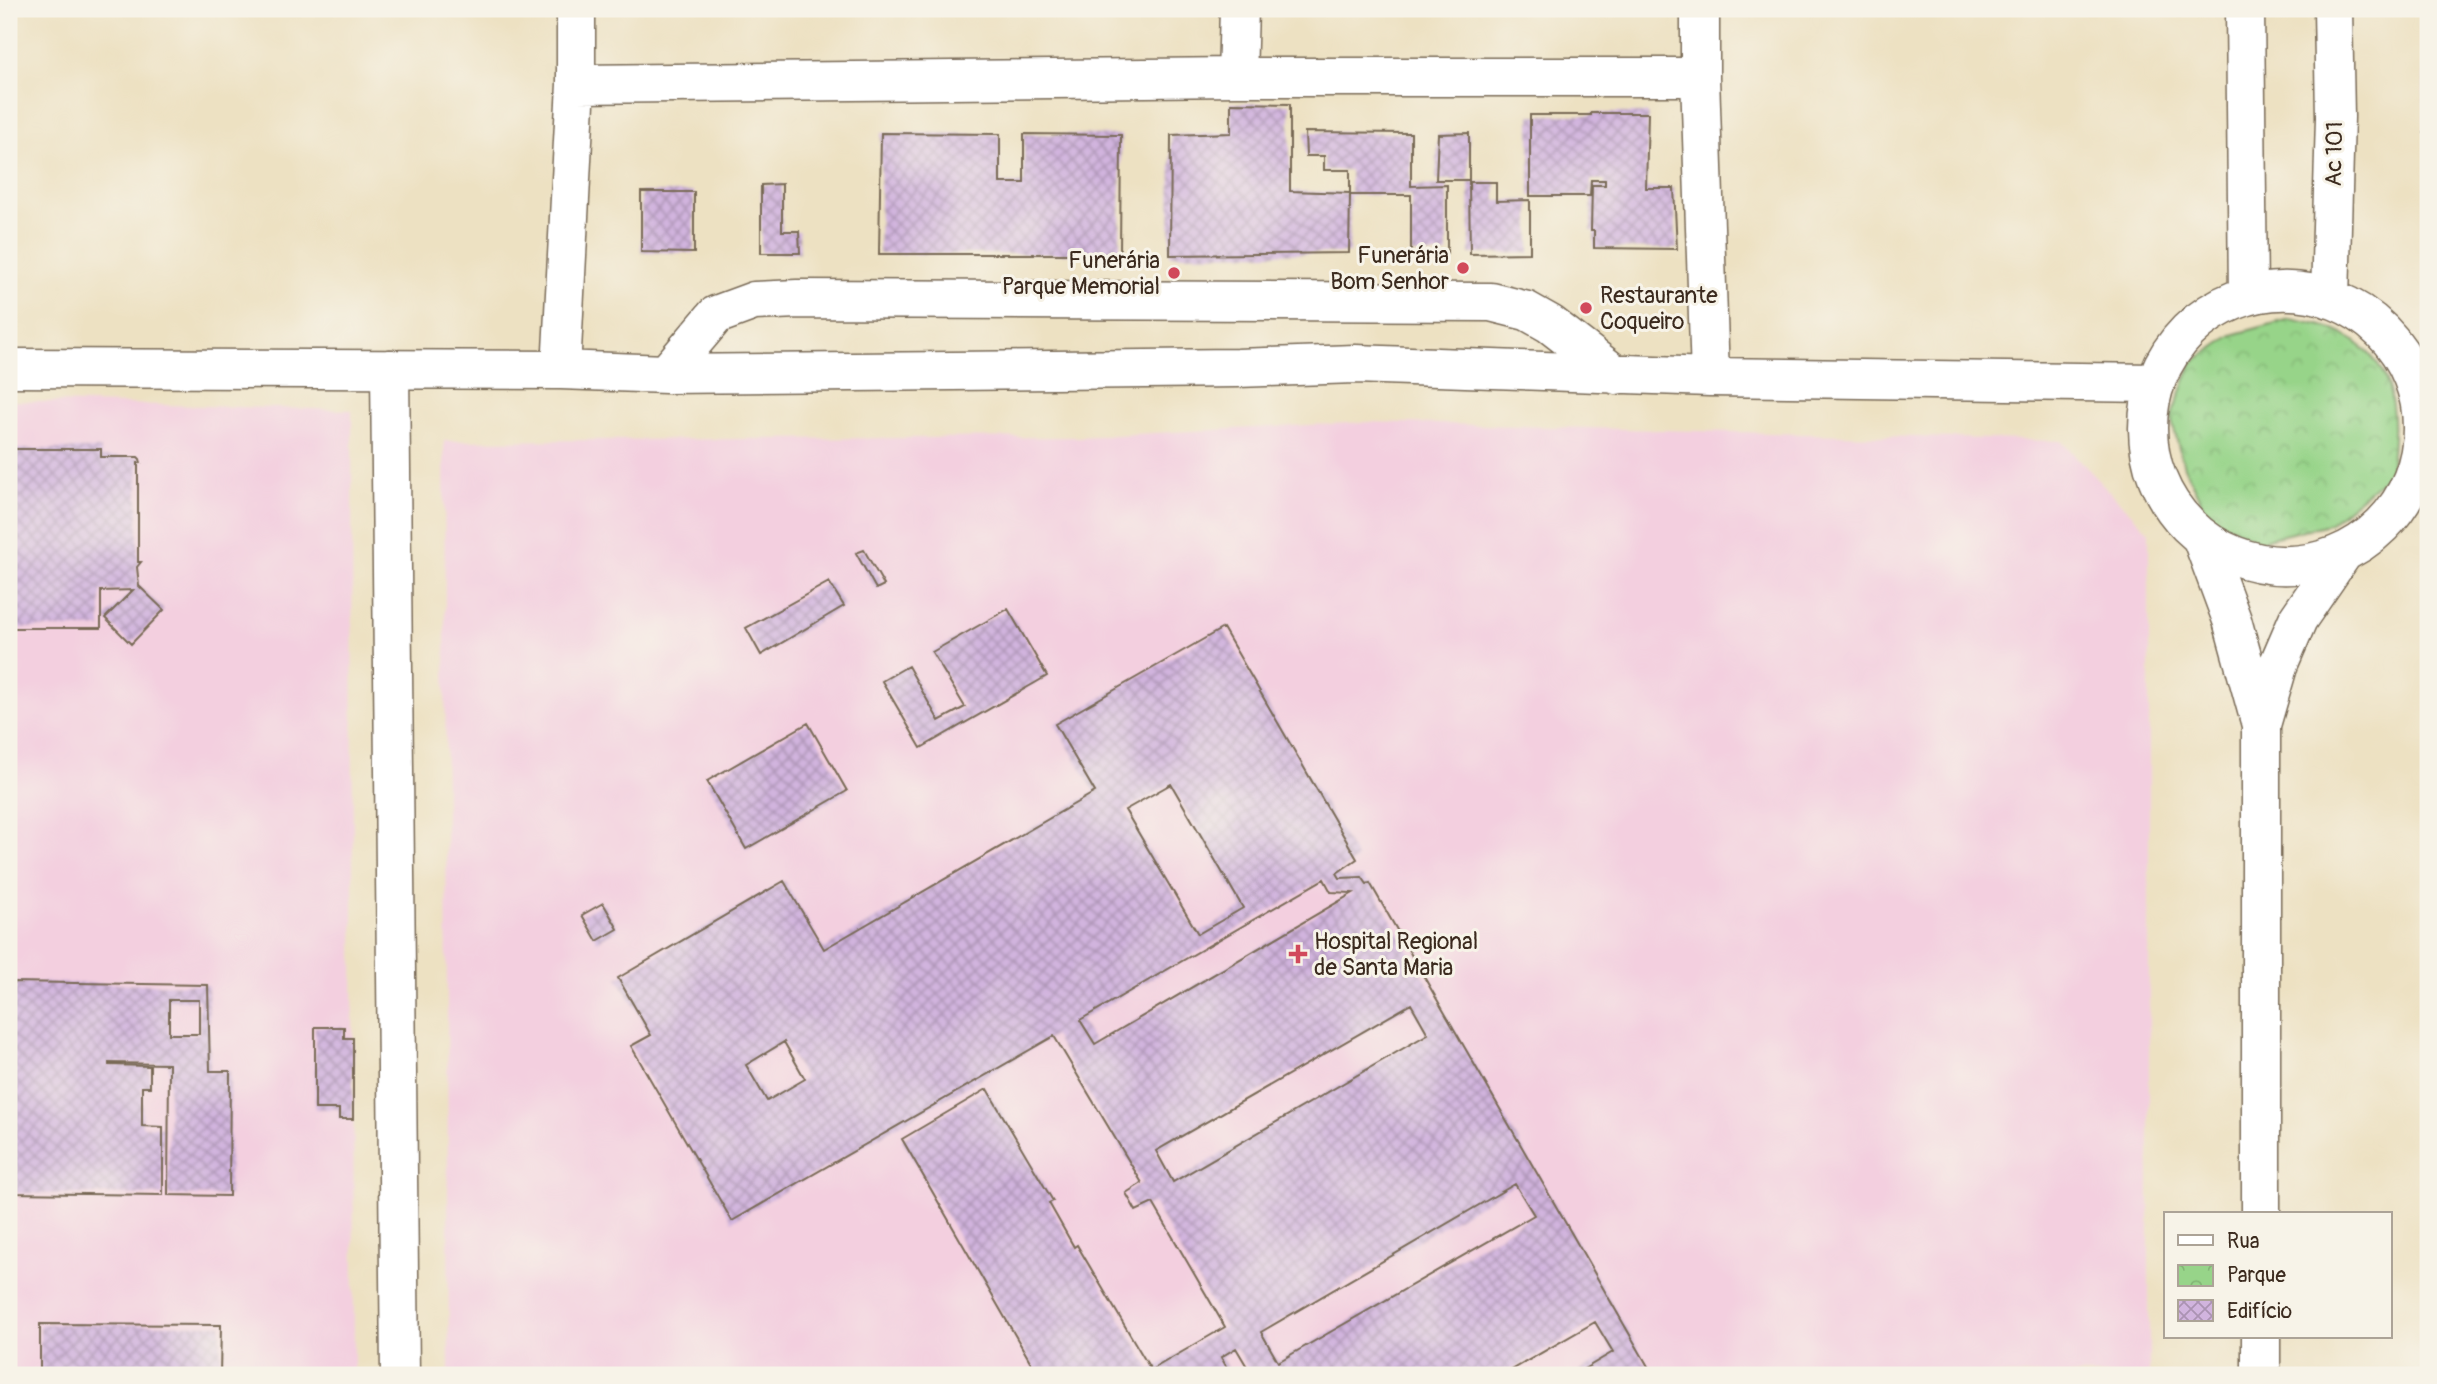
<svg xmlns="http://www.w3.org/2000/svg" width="2437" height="1384" viewBox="0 0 2437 1384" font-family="Pangolin,sans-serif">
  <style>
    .built { fill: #f3cfdf }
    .park { fill: url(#park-crowns); stroke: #697f54; stroke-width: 2 }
    .building { fill: url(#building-cross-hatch); fill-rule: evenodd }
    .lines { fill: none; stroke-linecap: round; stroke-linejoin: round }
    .minor-casing { stroke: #796a57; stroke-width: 41 }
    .minor { stroke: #fff; stroke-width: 38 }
    .poi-dot { fill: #d1495b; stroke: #f7f3e8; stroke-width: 2.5 }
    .labels { text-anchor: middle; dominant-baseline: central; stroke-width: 6; stroke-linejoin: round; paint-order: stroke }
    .street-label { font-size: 23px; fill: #3b2a1e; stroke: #f7f3e8 }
    .poi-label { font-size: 23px; fill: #3b2a1e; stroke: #f7f3e8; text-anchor: end }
  </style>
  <defs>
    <pattern id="park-crowns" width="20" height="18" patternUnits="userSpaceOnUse" patternTransform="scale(1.75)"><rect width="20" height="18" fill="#97d489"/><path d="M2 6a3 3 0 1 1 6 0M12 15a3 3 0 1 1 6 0" fill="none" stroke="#83b676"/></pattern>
    <pattern id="building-cross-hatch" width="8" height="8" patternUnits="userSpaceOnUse" patternTransform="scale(1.75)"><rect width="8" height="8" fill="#d1b4de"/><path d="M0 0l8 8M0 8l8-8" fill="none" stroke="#ab93b3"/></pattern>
  </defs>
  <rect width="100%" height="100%" fill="#f7f3e8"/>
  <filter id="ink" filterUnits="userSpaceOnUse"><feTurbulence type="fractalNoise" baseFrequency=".0143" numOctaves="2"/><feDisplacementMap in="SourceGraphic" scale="14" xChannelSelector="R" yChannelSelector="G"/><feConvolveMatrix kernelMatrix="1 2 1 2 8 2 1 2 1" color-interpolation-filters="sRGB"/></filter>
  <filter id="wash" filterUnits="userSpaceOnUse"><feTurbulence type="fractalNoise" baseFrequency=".00686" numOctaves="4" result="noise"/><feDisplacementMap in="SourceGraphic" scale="28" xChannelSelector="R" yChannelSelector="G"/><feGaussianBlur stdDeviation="1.57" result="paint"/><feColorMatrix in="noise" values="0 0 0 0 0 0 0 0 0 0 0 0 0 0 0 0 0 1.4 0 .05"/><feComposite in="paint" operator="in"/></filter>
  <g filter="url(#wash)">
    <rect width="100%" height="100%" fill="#ede1c2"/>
    <path class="built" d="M 9,401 L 352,410 L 354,1375 L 9,1375 Z
      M 1369,422 L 2061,441 L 2149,532 L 2149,1375 L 449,1375 L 444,441 L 1078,437 Z"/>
    <path class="park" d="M 2290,319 C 2303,322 2319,324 2332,329 C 2399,357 2397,412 2390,474 L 2329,524 L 2259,541 L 2209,518 L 2184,467 L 2171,418 L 2192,363 L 2232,335 Z"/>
    <g id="blocks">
      <path class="building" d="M 2424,73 L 2428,73 L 2428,133 L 2424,133 Z
        M 1231,103 L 1290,104 L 1290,191 L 1350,193 L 1350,170 L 1324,170 L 1324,156 L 1306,156 L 1305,132 L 1411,133 L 1411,186 L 1447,185 L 1447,254 L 1411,254 L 1411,195 L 1350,195 L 1349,253 L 1170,255 L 1171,135 L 1231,133 Z
        M 1591,113 L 1648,113 L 1646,188 L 1674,188 L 1677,249 L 1594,248 L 1594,231 L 1591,231 L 1592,185 L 1605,185 L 1605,180 L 1591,180 L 1590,196 L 1530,196 L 1530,115 L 1591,115 Z
        M 881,133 L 1000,134 L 1000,183 L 1024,183 L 1024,134 L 1121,135 L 1120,254 L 879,254 Z
        M 1469,133 L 1469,180 L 1436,180 L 1438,134 Z
        M 1469,182 L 1496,182 L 1496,201 L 1530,200 L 1530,253 L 1470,254 Z
        M 782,184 L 782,231 L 799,231 L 800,253 L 761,253 L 761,185 Z
        M 641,192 L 694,192 L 694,253 L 641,252 Z
        M 9,449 L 101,449 L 101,457 L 138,457 L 140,459 L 141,463 L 138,463 L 138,562 L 141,562 L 137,567 L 139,586 L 164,610 L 131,644 L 105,618 L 133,590 L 101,591 L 101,628 L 9,628 Z
        M 864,550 L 884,585 L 876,589 L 856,553 Z
        M 829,582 L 844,606 L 761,655 L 746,628 Z
        M 1008,609 L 1047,676 L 921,748 L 882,681 L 908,666 L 939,721 L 965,707 L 932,652 Z
        M 1223,628 L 1357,859 L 1337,873 L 1340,878 L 1362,877 L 1367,884 L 1370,883 L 1653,1375 L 1574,1375 L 1613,1352 L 1595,1322 L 1503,1375 L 1252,1375 L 1236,1348 L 1221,1357 L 1231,1375 L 1038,1375 L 902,1139 L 987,1089 L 1053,1201 L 1049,1203 L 1074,1247 L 1077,1245 L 1151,1370 L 1225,1327 L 1153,1203 L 1136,1211 L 1126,1193 L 1142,1183 L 1054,1036 L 732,1221 L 631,1046 L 651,1035 L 618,978 L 784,881 L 824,949 L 1095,792 L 1055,724 ZM 1171,784 L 1243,908 L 1198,934 L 1125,810 ZM 1324,879 L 1331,892 L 1353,893 L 1095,1044 L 1080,1020 ZM 1411,1004 L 1428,1034 L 1173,1182 L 1156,1151 ZM 784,1042 L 805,1079 L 767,1101 L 746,1065 ZM 1515,1184 L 1534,1215 L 1278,1362 L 1261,1332 Z
        M 808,723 L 847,791 L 746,849 L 707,781 Z
        M 603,903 L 618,929 L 597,941 L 582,915 Z
        M 9,982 L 208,985 L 210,1071 L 230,1071 L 229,1196 L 168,1195 L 169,1064 L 109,1063 L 109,1065 L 150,1066 L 150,1087 L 142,1087 L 142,1126 L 163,1127 L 163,1195 L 9,1193 ZM 169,1000 L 199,1000 L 199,1034 L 169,1034 Z
        M 315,1027 L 344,1027 L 344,1038 L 353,1038 L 353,1119 L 339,1119 L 339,1109 L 315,1109 Z
        M 40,1324 L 221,1325 L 220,1375 L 40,1375 Z"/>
    </g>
  </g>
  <g filter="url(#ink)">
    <use href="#blocks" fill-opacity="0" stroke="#796a57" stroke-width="2"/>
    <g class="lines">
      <defs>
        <path id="minor" d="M 1700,9 L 1700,77
          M 2245,9 L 2248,296
          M 1237,77 L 1239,9
          M 576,84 L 1237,77 L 1700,77 L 1710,377
          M2148 428a137 137 0 1 1 274 0a137 137 0 1 1-274 0Z
          M 2330,299 L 2335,117 L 2333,9
          M 9,368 L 561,370 L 666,374 L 1237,368 L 1355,364 L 1710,377 L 2154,383
          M 390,369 L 400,1375
          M 561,370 L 576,84 L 576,9
          M 666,374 L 716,315 L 754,301 L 797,299 L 1491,302 L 1527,311 L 1550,324 L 1616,375
          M 2202,539 L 2232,620 L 2261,725 L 2279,663 L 2298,619 L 2344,552
          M 2261,725 L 2261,1214
          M 2261,1337 L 2261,1375"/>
      </defs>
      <use href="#minor" class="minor-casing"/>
      <use href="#minor" class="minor"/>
    </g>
  </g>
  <g class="poi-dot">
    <circle cx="1463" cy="268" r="7"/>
    <circle cx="1174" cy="273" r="7"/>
    <circle cx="1586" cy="308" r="7"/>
    <path d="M1294.5 943.5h7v7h7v7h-7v7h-7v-7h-7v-7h7z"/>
  </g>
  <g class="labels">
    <g class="street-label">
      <text transform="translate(2334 154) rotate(-89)">Ac 101</text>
    </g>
    <g class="poi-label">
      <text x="1449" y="255">Funerária<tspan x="1449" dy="26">Bom Senhor</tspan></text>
      <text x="1160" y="260">Funerária<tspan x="1160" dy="26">Parque Memorial</tspan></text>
      <text x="1600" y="295" text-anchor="start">Restaurante<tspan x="1600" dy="26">Coqueiro</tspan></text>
      <text x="1314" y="941" text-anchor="start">Hospital Regional<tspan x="1314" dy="26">de Santa Maria</tspan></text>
    </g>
  </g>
  <rect width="2437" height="1384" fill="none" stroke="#f7f3e8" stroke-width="35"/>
  <rect x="2164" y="1212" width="228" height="126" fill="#f7f3e8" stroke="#aca397" stroke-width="2"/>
  <rect x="2178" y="1235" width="35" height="10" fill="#ffffff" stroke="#aca397" stroke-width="2"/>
  <text x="2227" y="1248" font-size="21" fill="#3b2a1e">Rua</text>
  <rect x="2178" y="1265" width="35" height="21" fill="url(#park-crowns)" stroke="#aca397" stroke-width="2"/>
  <text x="2227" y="1282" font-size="21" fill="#3b2a1e">Parque</text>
  <rect x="2178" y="1300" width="35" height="21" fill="url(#building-cross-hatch)" stroke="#aca397" stroke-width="2"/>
  <text x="2227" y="1318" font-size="21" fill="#3b2a1e">Edifício</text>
</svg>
